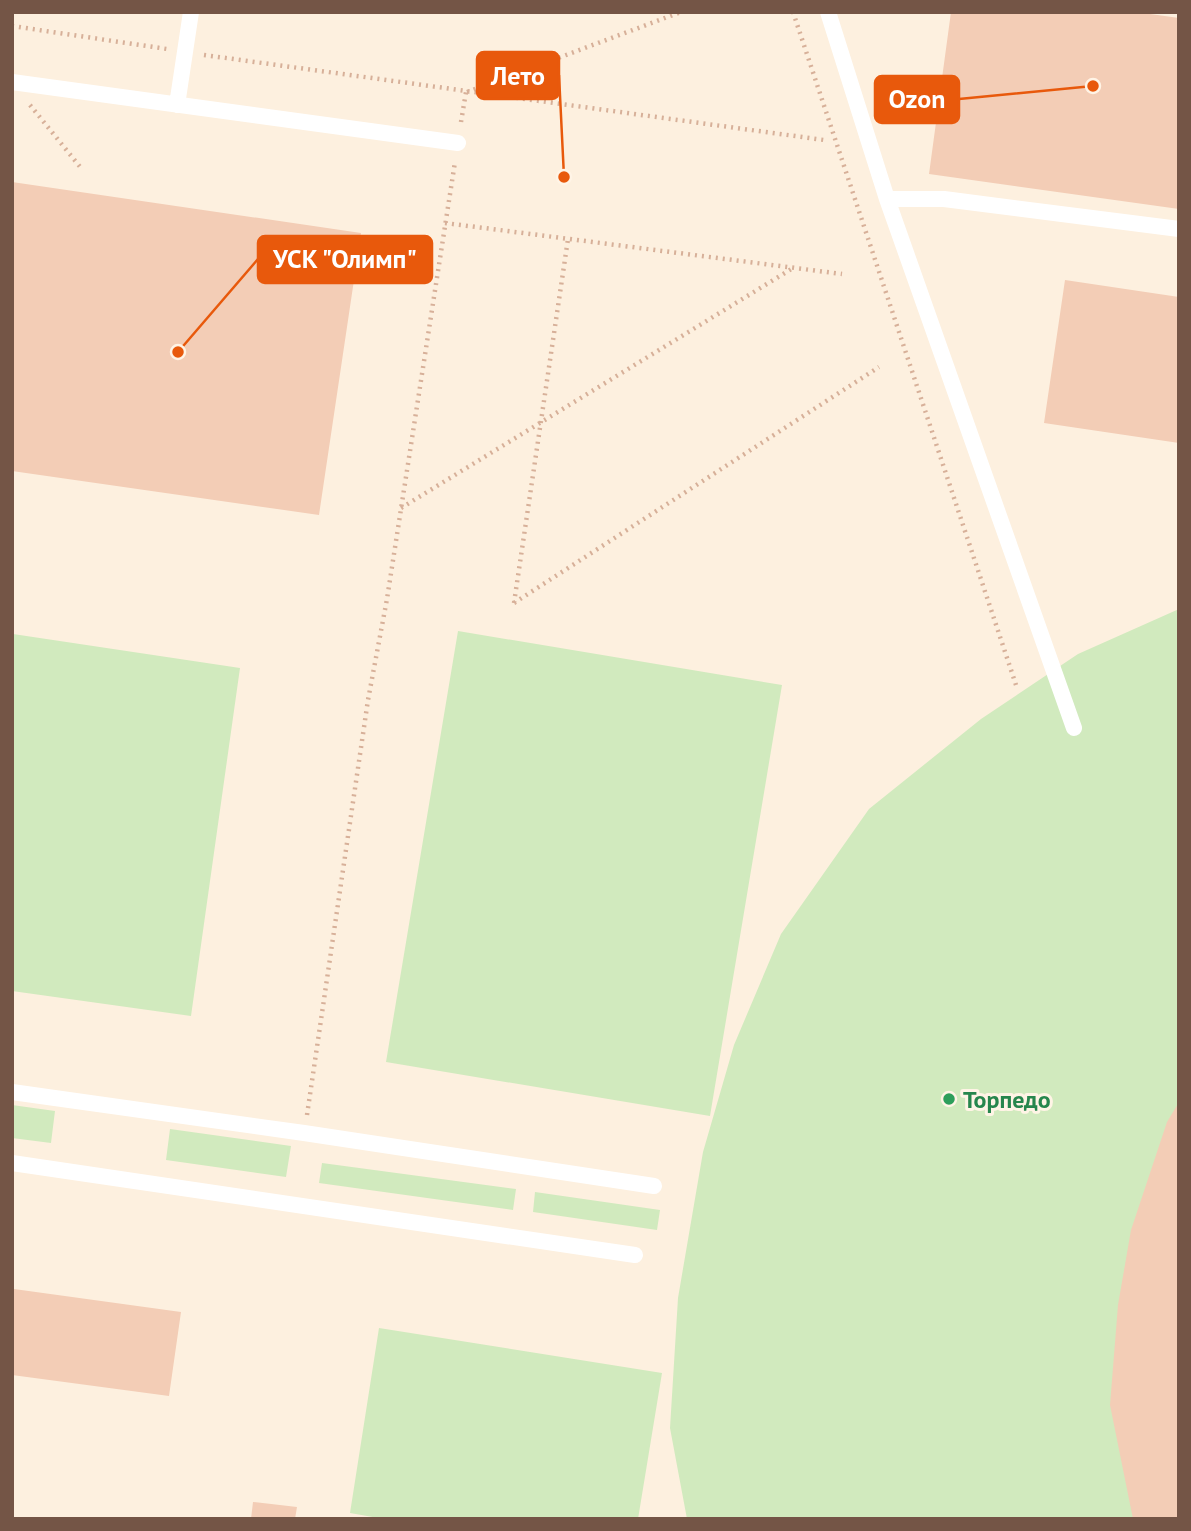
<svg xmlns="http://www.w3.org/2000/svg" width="1191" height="1531" viewBox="0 0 1191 1531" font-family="'PT Sans',sans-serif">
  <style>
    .green { fill: #d1eabe }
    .building { fill: #f3cdb6 }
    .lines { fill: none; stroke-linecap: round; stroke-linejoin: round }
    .path { stroke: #d7b099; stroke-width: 4.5; stroke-dasharray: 2 5; stroke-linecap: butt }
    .lane { stroke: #fff; stroke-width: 16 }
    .leisure-dot { fill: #2e9e5b; stroke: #fff4e6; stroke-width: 2.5 }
    .labels { text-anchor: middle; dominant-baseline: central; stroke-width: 6; stroke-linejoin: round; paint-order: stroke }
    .leisure-label { font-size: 24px; font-weight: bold; fill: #27864d; stroke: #fff4e6; text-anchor: start }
    .leader { fill: none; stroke: #e8590c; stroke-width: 2.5 }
    .callout-dot { fill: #e8590c; stroke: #fff4e6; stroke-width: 2.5 }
    .callout { fill: #e8590c; stroke: #e8590c; stroke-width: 2.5 }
    .callout-label { font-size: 26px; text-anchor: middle; font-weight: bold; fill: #fff }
  </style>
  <rect width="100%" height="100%" fill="#fdf0df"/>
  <path class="green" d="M 1179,609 L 1179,1519 L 687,1519 L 670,1428 L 678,1298 L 703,1152 L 734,1045 L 781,934 L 869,809 L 981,719 L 1078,654 Z
    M 458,631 L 782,685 L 710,1116 L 386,1062 Z
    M 13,634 L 240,668 L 191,1016 L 12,991 Z
    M 12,1105 L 55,1111 L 51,1143 L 12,1138 Z
    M 170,1129 L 291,1146 L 286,1177 L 166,1160 Z
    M 322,1163 L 516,1189 L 513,1210 L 319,1183 Z
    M 535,1192 L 660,1210 L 657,1230 L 533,1212 Z
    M 379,1328 L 662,1373 L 638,1519 L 384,1519 L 350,1513 Z"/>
  <path class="building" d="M 951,12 L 1136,12 L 1179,18 L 1179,209 L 929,174 Z
    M 12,182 L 361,233 L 319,515 L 12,471 Z
    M 1065,280 L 1179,297 L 1179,443 L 1044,423 Z
    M 1179,1102 L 1179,1519 L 1133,1519 L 1110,1405 L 1118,1305 L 1131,1230 L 1167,1122 Z
    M 14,1289 L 181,1312 L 169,1396 L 12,1375 L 12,1303 Z
    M 253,1502 L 297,1507 L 295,1519 L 251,1519 Z"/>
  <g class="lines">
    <path class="path" d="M 793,12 L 1016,685
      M 12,26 L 167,49
      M 204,55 L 824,140
      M 467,92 L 681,12
      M 30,105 L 81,168
      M 461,122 L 466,92
      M 445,223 L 842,274
      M 401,508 L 793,268
      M 514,603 L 879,367
      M 514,603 L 568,239
      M 307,1115 L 368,700 L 387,599 L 455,162"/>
    <path class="lane" d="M 828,12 L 887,199 L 1074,728
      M 12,82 L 458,143
      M 177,105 L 191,12
      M 887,199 L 944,199 L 1179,229
      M 12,1092 L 304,1133 L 654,1186
      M 12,1163 L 635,1255"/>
  </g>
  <circle class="leisure-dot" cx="949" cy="1099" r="7"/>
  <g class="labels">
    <g class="leisure-label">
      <text x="963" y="1099">Торпедо</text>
    </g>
  </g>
  <path class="leader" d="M564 177L559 75M1093 86L959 99M178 352L258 259"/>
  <g class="callout-dot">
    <circle cx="564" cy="177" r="7"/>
    <circle cx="1093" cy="86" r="7"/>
    <circle cx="178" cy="352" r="7"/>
  </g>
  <g class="callout">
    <rect x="477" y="52" width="82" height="47" rx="7"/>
    <rect x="875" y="76" width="84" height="47" rx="7"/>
    <rect x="258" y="236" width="174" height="47" rx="7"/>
  </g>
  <g class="callout-label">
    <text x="518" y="85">Лето</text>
    <text x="917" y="108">Ozon</text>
    <text x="345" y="268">УСК "Олимп"</text>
  </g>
  <rect width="1191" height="1531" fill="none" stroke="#745546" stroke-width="28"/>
</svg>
